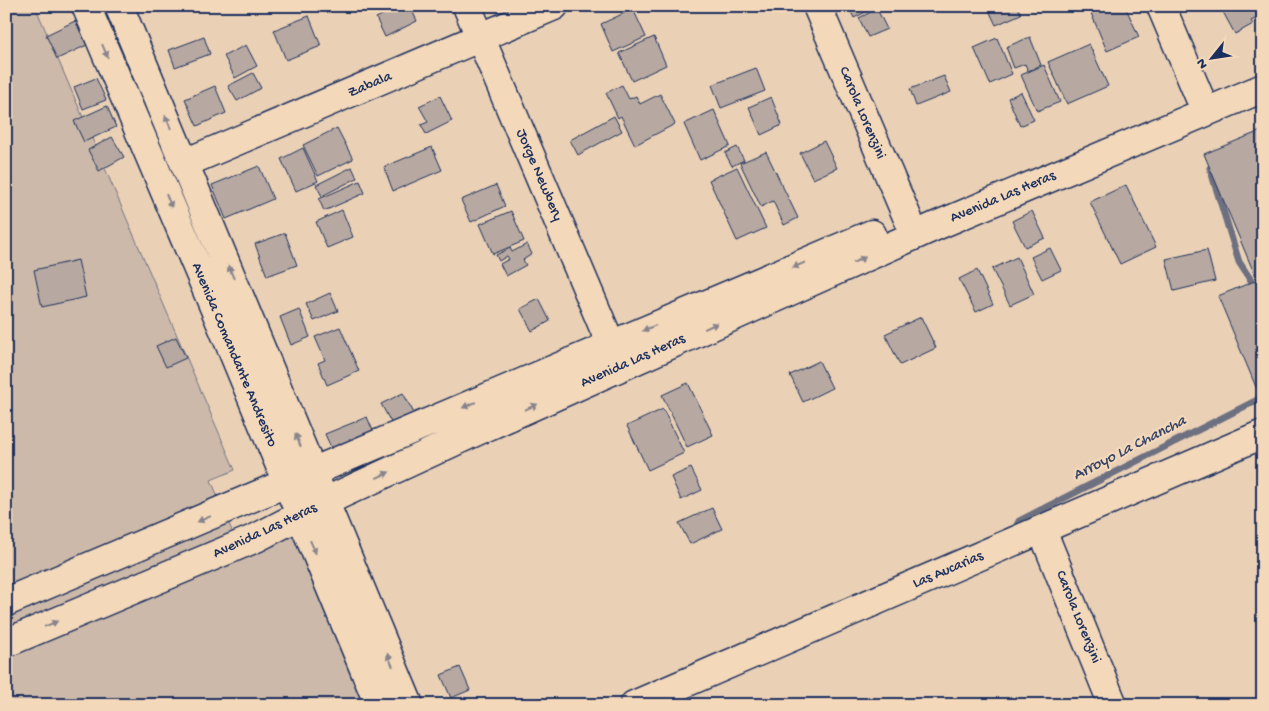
<svg xmlns="http://www.w3.org/2000/svg" width="1269" height="711" viewBox="0 0 1269 711" font-family="'Gochi Hand',sans-serif">
  <style>
    .green { fill: #ccb9a9; stroke: #747484 }
    .lines { fill: none; stroke-linecap: round; stroke-linejoin: round }
    .stream { stroke: #6d6f80; stroke-width: 7 }
    .building { fill: #b7a9a1; stroke: #1b2f5e }
    .minor-casing { stroke: #1b2f5e; stroke-width: 31 }
    .major-casing { stroke: #1b2f5e; stroke-width: 31 }
    .minor { stroke: #f3d8ba; stroke-width: 28 }
    .major { stroke: #f3d8ba; stroke-width: 28 }
    .oneway { fill: #87848c }
    .labels { text-anchor: middle; dominant-baseline: central; stroke-width: 4.5; stroke-linejoin: round; paint-order: stroke }
    .street-label { font-size: 15px; fill: #1b2f5e; stroke: #f3d8ba }
    .water-label { font-size: 16px; font-style: italic; fill: #364469; stroke: #f3d8ba }
  </style>
  <rect width="100%" height="100%" fill="#ead1b6"/>
  <filter id="ink" filterUnits="userSpaceOnUse"><feTurbulence type="fractalNoise" baseFrequency=".02" numOctaves="2"/><feDisplacementMap in="SourceGraphic" scale="10" xChannelSelector="R" yChannelSelector="G"/><feConvolveMatrix kernelMatrix="1 2 1 2 8 2 1 2 1" color-interpolation-filters="sRGB"/></filter>
  <g filter="url(#ink)">
    <path class="green" d="M 6,6 L 35,6 L 235,470 L 211,480 L 237,543 L 293,520 L 370,705 L 6,705 Z"/>
    <g class="lines">
      <path class="stream" d="M 1210,168 L 1239,262 L 1256,288
        M 1014,531 L 1019,521 L 1263,397"/>
    </g>
    <path class="building" d="M 400,6 L 410,6 L 417,21 L 385,37 L 376,18 Z
      M 848,6 L 877,6 L 854,18 Z
      M 987,6 L 1017,6 L 1021,14 L 996,25 Z
      M 1088,6 L 1125,6 L 1139,37 L 1107,51 Z
      M 1263,6 L 1263,15 L 1251,21 L 1253,24 L 1235,34 L 1223,12 L 1233,6 Z
      M 633,9 L 646,37 L 613,52 L 601,24 Z
      M 877,9 L 887,29 L 868,37 L 859,18 Z
      M 309,16 L 321,46 L 286,60 L 274,30 Z
      M 75,21 L 87,45 L 57,59 L 46,35 Z
      M 204,37 L 210,54 L 175,67 L 169,50 Z
      M 654,37 L 666,65 L 632,81 L 619,53 Z
      M 1030,37 L 1041,65 L 1028,71 L 1025,64 L 1014,68 L 1006,47 Z
      M 997,38 L 1012,74 L 990,84 L 974,48 Z
      M 1089,44 L 1108,86 L 1067,104 L 1048,62 Z
      M 246,45 L 257,66 L 235,78 L 224,56 Z
      M 1044,65 L 1060,102 L 1037,111 L 1021,75 Z
      M 756,68 L 765,91 L 721,108 L 712,85 Z
      M 253,73 L 261,88 L 237,101 L 228,86 Z
      M 944,76 L 951,92 L 916,106 L 910,89 Z
      M 96,78 L 106,100 L 83,109 L 74,87 Z
      M 622,85 L 629,99 L 636,96 L 640,104 L 660,94 L 675,124 L 635,145 L 621,116 L 618,118 L 606,93 Z
      M 215,86 L 226,113 L 197,126 L 185,99 Z
      M 1021,92 L 1034,120 L 1020,126 L 1008,98 Z
      M 440,96 L 452,121 L 426,134 L 421,125 L 428,122 L 419,106 Z
      M 771,97 L 782,125 L 761,135 L 749,107 Z
      M 107,106 L 116,127 L 84,142 L 74,121 Z
      M 714,110 L 730,146 L 700,160 L 684,124 Z
      M 614,116 L 622,131 L 578,155 L 570,140 Z
      M 337,128 L 353,159 L 318,176 L 303,145 Z
      M 1263,130 L 1263,384 L 1256,387 L 1218,296 L 1257,280 L 1204,154 Z
      M 112,137 L 124,157 L 99,171 L 88,150 Z
      M 824,141 L 837,168 L 813,179 L 800,153 Z
      M 432,147 L 442,170 L 393,191 L 384,167 Z
      M 737,147 L 744,160 L 732,166 L 725,153 Z
      M 303,148 L 318,181 L 296,191 L 281,159 Z
      M 766,152 L 798,218 L 784,225 L 773,201 L 761,207 L 740,163 Z
      M 259,166 L 273,199 L 226,219 L 212,185 Z
      M 352,167 L 357,178 L 322,196 L 316,185 Z
      M 737,167 L 766,228 L 737,241 L 709,180 Z
      M 360,181 L 365,193 L 324,211 L 319,199 Z
      M 496,185 L 505,206 L 471,222 L 461,200 Z
      M 1126,185 L 1156,247 L 1120,264 L 1090,202 Z
      M 342,210 L 353,237 L 327,248 L 316,222 Z
      M 511,211 L 524,241 L 493,254 L 480,224 Z
      M 1032,211 L 1045,238 L 1025,247 L 1012,221 Z
      M 285,233 L 297,265 L 267,276 L 255,244 Z
      M 527,244 L 532,254 L 523,260 L 526,265 L 506,276 L 500,264 L 509,259 L 507,256 L 499,261 L 496,255 L 510,248 L 512,252 Z
      M 1050,248 L 1061,270 L 1042,279 L 1031,257 Z
      M 1207,250 L 1215,281 L 1174,291 L 1166,259 Z
      M 1017,257 L 1034,294 L 1010,305 L 992,269 Z
      M 78,260 L 86,297 L 42,307 L 34,270 Z
      M 977,270 L 993,304 L 976,312 L 959,279 Z
      M 330,293 L 338,311 L 314,321 L 306,304 Z
      M 539,299 L 550,321 L 532,331 L 520,309 Z
      M 299,309 L 310,337 L 291,345 L 280,317 Z
      M 921,317 L 936,348 L 900,365 L 885,334 Z
      M 340,327 L 359,371 L 327,385 L 318,363 L 325,360 L 315,337 Z
      M 176,337 L 186,358 L 166,367 L 156,346 Z
      M 819,361 L 832,388 L 803,402 L 790,375 Z
      M 688,383 L 713,435 L 687,447 L 662,395 Z
      M 403,393 L 415,415 L 393,426 L 381,404 Z
      M 663,409 L 684,453 L 648,470 L 627,426 Z
      M 367,417 L 374,433 L 332,450 L 325,434 Z
      M 691,468 L 702,490 L 681,500 L 671,477 Z
      M 712,508 L 722,529 L 690,544 L 679,523 Z
      M 460,667 L 470,690 L 451,698 L 441,675 Z"/>
    <g class="lines">
      <defs>
        <path id="minor" d="M 467,6 L 611,345
          M 817,6 L 908,219
          M 1161,6 L 1199,96
          M 185,163 L 554,6
          M 1042,530 L 1113,705
          M 634,705 L 1263,434"/>
        <path id="major" d="M 86,6 L 228,340 L 379,705
          M 119,6 C 217,238 311,472 409,705
          M 6,602 L 872,234
          M 6,643 L 256,538 L 339,495 L 475,432 L 938,225 L 1263,88"/>
      </defs>
      <use href="#minor" class="minor-casing"/>
      <use href="#major" class="major-casing"/>
      <use href="#minor" class="minor"/>
      <use href="#major" class="major"/>
    </g>
    <defs><path id="oneway-solid" d="M-6-.8H1V-3.2L6.5 0L1 3.2V.8H-6Z" transform="scale(1.25)"/></defs>
    <g class="oneway">
      <use href="#oneway-solid" transform="translate(105 51) rotate(67)"/>
      <use href="#oneway-solid" transform="translate(168 122) rotate(-113)"/>
      <use href="#oneway-solid" transform="translate(169 201) rotate(67)"/>
      <use href="#oneway-solid" transform="translate(859 260) rotate(-24)"/>
      <use href="#oneway-solid" transform="translate(799 265) rotate(157)"/>
      <use href="#oneway-solid" transform="translate(231 272) rotate(-113)"/>
      <use href="#oneway-solid" transform="translate(711 326) rotate(-24)"/>
      <use href="#oneway-solid" transform="translate(649 328) rotate(157)"/>
      <use href="#oneway-solid" transform="translate(469 405) rotate(157)"/>
      <use href="#oneway-solid" transform="translate(531 407) rotate(-24)"/>
      <use href="#oneway-solid" transform="translate(298 440) rotate(-112)"/>
      <use href="#oneway-solid" transform="translate(383 475) rotate(-25)"/>
      <use href="#oneway-solid" transform="translate(204 519) rotate(157)"/>
      <use href="#oneway-solid" transform="translate(313 547) rotate(67)"/>
      <use href="#oneway-solid" transform="translate(51 624) rotate(-23)"/>
      <use href="#oneway-solid" transform="translate(390 660) rotate(-113)"/>
    </g>
  </g>
  <g class="labels">
    <g class="street-label">
      <text transform="translate(370 85) rotate(-23)">Zabala</text>
      <text transform="translate(862 113) rotate(67)">Carola Lorenzini</text>
      <text transform="translate(539 175) rotate(67)">Jorge Newbery</text>
      <text transform="translate(1003 197) rotate(-23)">Avenida Las Heras</text>
      <text transform="translate(234 355) rotate(67)">Avenida Comandante Andresito</text>
      <text transform="translate(633 361) rotate(-24)">Avenida Las Heras</text>
      <text transform="translate(265 531) rotate(-25)">Avenida Las Heras</text>
      <text transform="translate(948 570) rotate(-23)">Las Aucarias</text>
      <text transform="translate(1078 617) rotate(68)">Carola Lorenzini</text>
    </g>
    <g class="water-label">
      <text transform="translate(1130 449) rotate(-27)">Arroyo La Chancha</text>
    </g>
  </g>
  <rect width="1269" height="711" fill="none" stroke="#f3d8ba" stroke-width="25"/>
  <rect x="12" y="12" width="1244" height="686" fill="none" stroke="#1b2f5e" stroke-width="2" filter="url(#ink)"/>
  <g transform="translate(1212 58) rotate(240)" stroke="#f3d8ba" stroke-width="4" paint-order="stroke">
  <path d="M0-4L9 19L0 12L-9 19Z" fill="#1b2f5e"/>
  <text y="-8" font-size="14" font-weight="bold" text-anchor="middle" fill="#1b2f5e">N</text>
  </g>
</svg>
